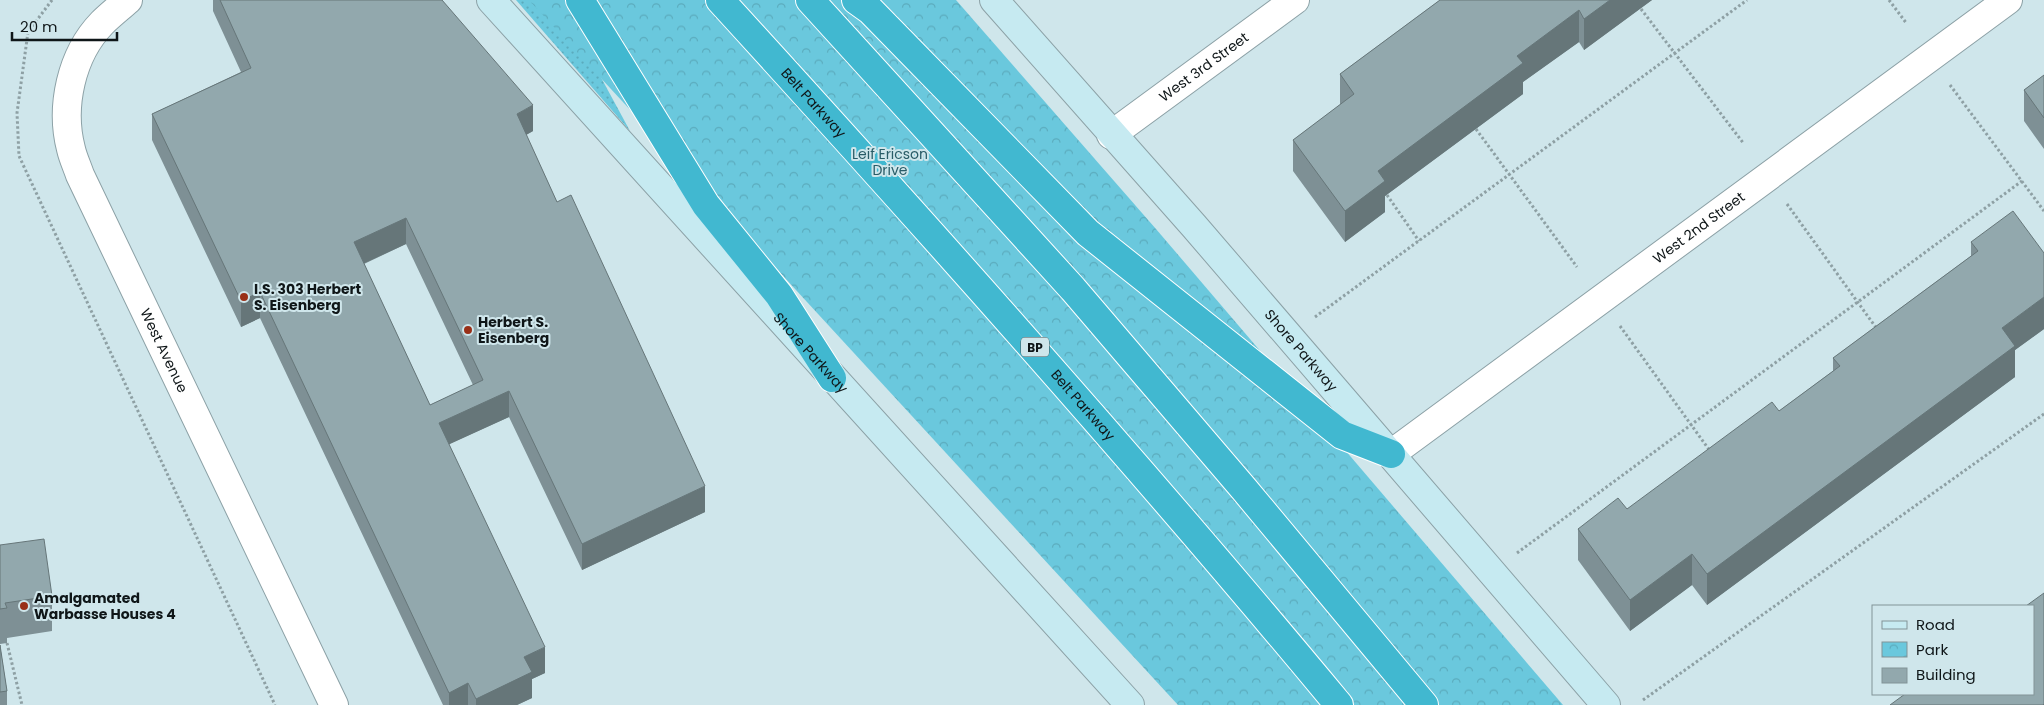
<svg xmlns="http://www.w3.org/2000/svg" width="2044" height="705" viewBox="0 0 2044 705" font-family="Poppins,sans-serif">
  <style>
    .grass { fill: url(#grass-dots) }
    .park { fill: url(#park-crowns) }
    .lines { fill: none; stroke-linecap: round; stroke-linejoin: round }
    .minor-casing { stroke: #8ca1a6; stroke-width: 30 }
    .secondary-casing { stroke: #8ca1a6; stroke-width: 30 }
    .motorway-casing { stroke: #fff; stroke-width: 30 }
    .path { stroke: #8ea0a4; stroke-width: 3; stroke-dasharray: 2.5 2.5; stroke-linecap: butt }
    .minor { stroke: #fff; stroke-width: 28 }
    .secondary { stroke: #c6eaf1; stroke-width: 28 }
    .motorway { stroke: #41b8d0; stroke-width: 28 }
    .wall { fill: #7e9095; fill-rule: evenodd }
    .shaded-wall { fill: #667679 }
    .building { fill: #92a8ad; stroke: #667679; fill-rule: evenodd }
    .poi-dot { fill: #993018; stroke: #cfe6eb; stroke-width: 2 }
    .labels { text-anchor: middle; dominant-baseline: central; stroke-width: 4; stroke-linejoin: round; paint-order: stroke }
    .shield { fill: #cfe6eb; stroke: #495457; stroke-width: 1 }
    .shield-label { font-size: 12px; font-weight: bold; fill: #0f1618 }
    .street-label { font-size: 14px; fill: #0f1618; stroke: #cfe6eb }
    .park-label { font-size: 14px; fill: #295c67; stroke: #cfe6eb }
    .poi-label { font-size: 14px; font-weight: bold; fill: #0f1618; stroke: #cfe6eb; text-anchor: start }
  </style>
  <defs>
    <pattern id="grass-dots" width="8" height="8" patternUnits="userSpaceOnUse" patternTransform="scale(1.25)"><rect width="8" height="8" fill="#6ac8dd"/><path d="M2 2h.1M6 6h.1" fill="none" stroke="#5babbd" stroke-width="1.8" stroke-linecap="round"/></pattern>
    <pattern id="park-crowns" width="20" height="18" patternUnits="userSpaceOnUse" patternTransform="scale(1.25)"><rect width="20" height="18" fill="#6ac8dd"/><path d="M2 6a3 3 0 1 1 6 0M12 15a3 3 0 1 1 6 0" fill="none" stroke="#5babbd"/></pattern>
  </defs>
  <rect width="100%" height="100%" fill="#cfe6eb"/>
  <path class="grass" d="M 516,0 L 559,0 L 630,131 Z"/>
  <path class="park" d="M 529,0 L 956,0 L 1156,229 L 1563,705 L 1178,705 Z"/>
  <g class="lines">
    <defs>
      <g id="minor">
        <path id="s1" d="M 128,0 C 119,8 110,15 102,23 C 71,55 60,107 71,149 C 73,158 77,166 80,175 L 334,705"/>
        <path id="s2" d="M 1111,135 L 1295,0"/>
        <path id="s3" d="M 1391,454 L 2008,0"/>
      </g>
      <g id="secondary">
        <path id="s4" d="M 491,0 L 1130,705"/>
        <path id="s5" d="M 994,0 L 1194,226 L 1606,705"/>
      </g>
      <g id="motorway">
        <path d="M 580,0 L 706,205 L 779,295 L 832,378"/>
        <path id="s6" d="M 720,0 C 931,231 1139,464 1339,705"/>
        <path d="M 810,0 L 1073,289 L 1244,489 L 1424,705"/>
        <path d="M 856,0 L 870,10 L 1088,233 L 1342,435 L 1391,454"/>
      </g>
    </defs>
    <use href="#minor" class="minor-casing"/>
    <use href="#secondary" class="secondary-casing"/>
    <use href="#motorway" class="motorway-casing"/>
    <path class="path" d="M 52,0 L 28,32 L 17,113 L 19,156 L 275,705
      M 1889,0 L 1907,24
      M 1641,9 L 1744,144
      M 1950,85 L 2044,211
      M 1476,129 L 1577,267
      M 1387,195 L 1419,241
      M 1787,204 L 1877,329
      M 1315,317 L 1747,0
      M 1620,326 L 1710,451
      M 1517,553 L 2022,181
      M 7,643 L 22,705
      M 1643,700 L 2044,414"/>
    <use href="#minor" class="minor"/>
    <use href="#secondary" class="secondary"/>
    <use href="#motorway" class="motorway"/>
  </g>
  <path class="wall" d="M 213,0 L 442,0 L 533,131 L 526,135 L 557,202 L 705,512 L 582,570 L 509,417 L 449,444 L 545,673 L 532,679 L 532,698 L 517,705 L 443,705 L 260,318 L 241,327 L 152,140 L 152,114 L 241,72 L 213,11 ZM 406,244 L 473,385 L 430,405 L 364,264 Z
    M 1440,0 L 1652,0 L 1584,50 L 1579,42 L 1523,82 L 1523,94 L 1385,196 L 1385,212 L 1345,242 L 1293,171 L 1293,140 L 1340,105 L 1340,74 Z
    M 2044,75 L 2044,149 L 2024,121 L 2024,90 Z
    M 1971,242 L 2044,253 L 2044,329 L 2015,350 L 2015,377 L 1707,605 L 1692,585 L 1630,631 L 1578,560 L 1578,529 L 1627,509 L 1779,411 L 1833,371 L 1833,358 L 1971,256 Z
    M 0,545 L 52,596 L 52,631 L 7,638 L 7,643 L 0,644 Z
    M 0,645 L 7,691 L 7,705 L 0,705 Z"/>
  <path class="shaded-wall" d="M 1610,0 L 1652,0 L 1584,50 L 1584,19 Z
    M 1579,10 L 1579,42 L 1523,82 L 1523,94 L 1385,196 L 1385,212 L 1345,242 L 1345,211 L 1378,171 L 1517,56 Z
    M 533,105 L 533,131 L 517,140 L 517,114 Z
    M 406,218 L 406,244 L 354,268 L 354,242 Z
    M 260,292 L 260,318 L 241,327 L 241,301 Z
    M 2044,297 L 2044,329 L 2015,350 L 2015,377 L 1707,605 L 1707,574 L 2002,328 Z
    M 509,391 L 509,417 L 439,449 L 439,423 Z
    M 705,486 L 705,512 L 582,570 L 582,544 Z
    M 1692,554 L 1692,585 L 1630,631 L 1630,600 Z
    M 545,647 L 545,673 L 532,679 L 532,698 L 517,705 L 476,705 L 476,699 L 524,657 Z
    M 468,683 L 468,705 L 449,705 L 449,693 Z"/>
  <path class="building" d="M 220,0 L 442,0 L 533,105 L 517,114 L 557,202 L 571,195 L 705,486 L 582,544 L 509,391 L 439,423 L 545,647 L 524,657 L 532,672 L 476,699 L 468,683 L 449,693 L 260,292 L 241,301 L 152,114 L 251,68 ZM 406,218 L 483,380 L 430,405 L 354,242 Z
    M 1440,0 L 1610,0 L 1584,19 L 1579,10 L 1517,56 L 1523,63 L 1378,171 L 1385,181 L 1345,211 L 1293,140 L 1354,94 L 1340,74 Z
    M 2044,75 L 2044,118 L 2024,90 Z
    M 2013,211 L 2044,253 L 2044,297 L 2002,328 L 2015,346 L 1707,574 L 1692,554 L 1630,600 L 1578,529 L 1618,498 L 1627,509 L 1772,402 L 1779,411 L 1840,366 L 1833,358 L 1978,251 L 1971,242 Z
    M 44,539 L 52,596 L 5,603 L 7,608 L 0,609 L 0,545 Z
    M 2044,593 L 2044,704 L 2043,705 L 1890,705 L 1905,694 L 2033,694 L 2033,606 L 2026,606 Z
    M 0,645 L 7,691 L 0,692 Z"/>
  <g class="poi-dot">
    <circle cx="244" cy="297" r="5"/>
    <circle cx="468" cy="330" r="5"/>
    <circle cx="24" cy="606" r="5"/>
  </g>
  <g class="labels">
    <rect class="shield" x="1021" y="337.5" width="28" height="19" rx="4"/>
    <g class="shield-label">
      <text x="1035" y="347">BP</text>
    </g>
    <g class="street-label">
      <text stroke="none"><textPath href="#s2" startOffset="115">West 3rd Street</textPath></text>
      <text stroke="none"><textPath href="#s6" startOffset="139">Belt Parkway</textPath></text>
      <text stroke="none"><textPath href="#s3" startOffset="382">West 2nd Street</textPath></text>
      <text stroke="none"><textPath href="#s1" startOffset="392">West Avenue</textPath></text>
      <text stroke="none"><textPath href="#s5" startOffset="466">Shore Parkway</textPath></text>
      <text stroke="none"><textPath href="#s4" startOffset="476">Shore Parkway</textPath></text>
      <text stroke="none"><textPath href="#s6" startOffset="544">Belt Parkway</textPath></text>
    </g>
    <g class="park-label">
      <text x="890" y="154">Leif Ericson<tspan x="890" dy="16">Drive</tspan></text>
    </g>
    <g class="poi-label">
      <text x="254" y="289">I.S. 303 Herbert<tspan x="254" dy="16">S. Eisenberg</tspan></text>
      <text x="478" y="322">Herbert S.<tspan x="478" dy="16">Eisenberg</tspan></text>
      <text x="34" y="598">Amalgamated<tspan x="34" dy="16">Warbasse Houses 4</tspan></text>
    </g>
  </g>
  <rect x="1872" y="605" width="162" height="90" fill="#cfe6eb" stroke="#829397"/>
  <rect x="1882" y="621" width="25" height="8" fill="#c6eaf1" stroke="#829397"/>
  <text x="1916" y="630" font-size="15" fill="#0f1618">Road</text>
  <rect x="1882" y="642" width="25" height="15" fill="url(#park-crowns)" stroke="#829397"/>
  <text x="1916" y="655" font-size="15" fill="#0f1618">Park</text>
  <rect x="1882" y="668" width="25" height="15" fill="#92a8ad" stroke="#829397"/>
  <text x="1916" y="680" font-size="15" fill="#0f1618">Building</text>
  <path d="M12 32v8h105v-8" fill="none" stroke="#0f1618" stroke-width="2.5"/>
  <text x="20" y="32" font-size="15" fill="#0f1618" stroke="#cfe6eb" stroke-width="4" paint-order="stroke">20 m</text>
</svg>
